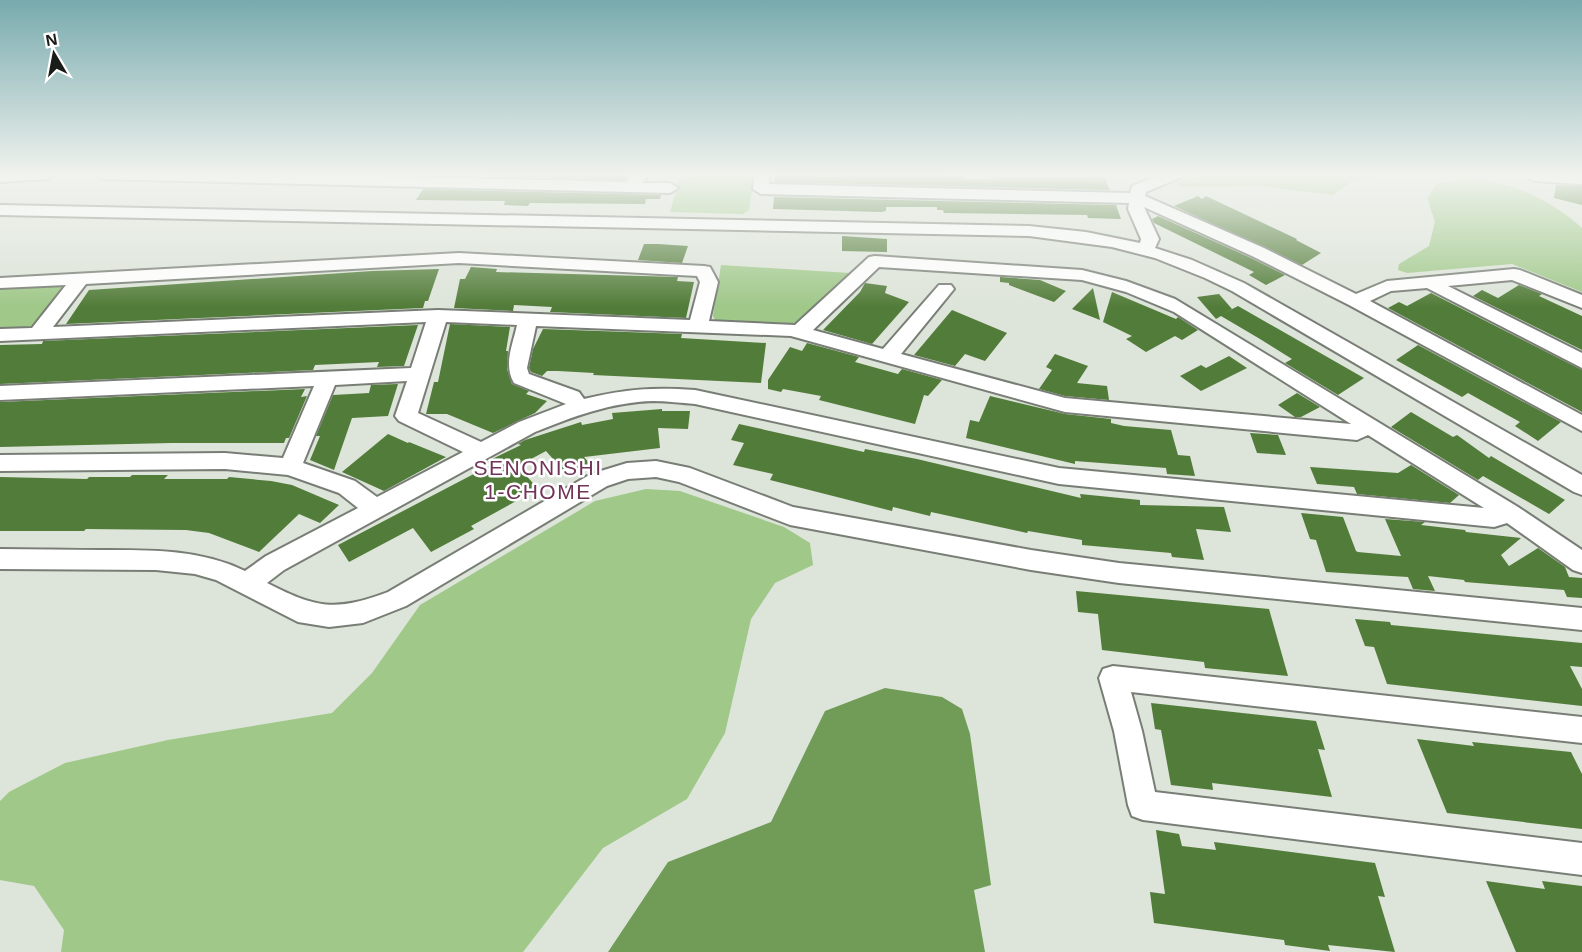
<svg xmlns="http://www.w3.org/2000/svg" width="1582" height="952" viewBox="0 0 1582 952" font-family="Helvetica,sans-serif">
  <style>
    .green { fill: #9fc889 }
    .water { fill: #709c58 }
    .building { fill: #527c39 }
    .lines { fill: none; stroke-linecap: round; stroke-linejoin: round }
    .minor-casing { stroke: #787e75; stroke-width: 4 }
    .minor { fill: #fff; fill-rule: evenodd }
    .labels { text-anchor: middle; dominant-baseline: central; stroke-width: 5; stroke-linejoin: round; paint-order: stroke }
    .neighbourhood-label { font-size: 21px; letter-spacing: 1.5px; fill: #713358; stroke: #fff }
  </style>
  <rect width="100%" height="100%" fill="#dde4d9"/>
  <path class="green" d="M 694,174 L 755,174 L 749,210 L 743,214 L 670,212 L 679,181 Z
    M 1196,174 L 1378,174 L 1378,176 L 1351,182 L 1333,195 L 1261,186 L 1182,187 L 1177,182 L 1197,177 Z
    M 1468,178 C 1511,182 1550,199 1582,228 L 1582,292 L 1512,264 L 1407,273 L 1398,270 L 1399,264 L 1429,246 L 1435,222 L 1427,198 L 1438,183 Z
    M 721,265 L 850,273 L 800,321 L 783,326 L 717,324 L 713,316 Z
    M 71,283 C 45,318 47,329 0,330 L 0,286 Z
    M 646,489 L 680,491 L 784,527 L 810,543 L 813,565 L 775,583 L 751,619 L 725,733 L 687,799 L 603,848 L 523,952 L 61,952 L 64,930 L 34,886 L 0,880 L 0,801 L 9,792 L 65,763 L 168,740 L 332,713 L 372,673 L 420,605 L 595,501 Z"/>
  <path class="water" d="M 885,688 L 942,697 L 962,709 L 970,734 L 991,885 L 974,890 L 985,952 L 608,952 L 668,862 L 771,822 L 825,711 Z"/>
  <path class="building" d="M 432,174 L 629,174 L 625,180 Z
    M 775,174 L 921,174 L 964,176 L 965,179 L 1104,177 L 1110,190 L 775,182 Z
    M 1556,185 L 1582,186 L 1582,205 L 1554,198 Z
    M 423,189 L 661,195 L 660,199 L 646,199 L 645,204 L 530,203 L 528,206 L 504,205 L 505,201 L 416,200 Z
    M 1198,196 L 1202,199 L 1206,196 L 1297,239 L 1296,240 L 1321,253 L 1302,265 L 1174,206 Z
    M 774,197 L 1116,205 L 1121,219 L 1088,218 L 1087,215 L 944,213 L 943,210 L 937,210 L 937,207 L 886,207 L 886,211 L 881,212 L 773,209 Z
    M 1158,216 L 1251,258 L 1285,275 L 1266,285 L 1249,275 L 1254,272 L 1154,223 L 1152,219 Z
    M 842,236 L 887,239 L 887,252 L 842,251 Z
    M 644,244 L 658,244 L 688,246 L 682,263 L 638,260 Z
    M 471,267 L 497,269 L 496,272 L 678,277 L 677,281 L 694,282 L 686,318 L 550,312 L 552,307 L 514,305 L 513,311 L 454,308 L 460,279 L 465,279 Z
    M 439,269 L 428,301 L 425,301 L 423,308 L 66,324 L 89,290 L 372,271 Z
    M 1000,277 L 1040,280 L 1066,291 L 1054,302 L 1009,285 L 1009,283 L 1000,282 Z
    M 865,283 L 887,286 L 885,293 L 909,302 L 872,344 L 823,330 L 860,292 Z
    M 1519,285 L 1542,294 L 1539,296 L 1582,316 L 1582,350 L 1473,296 L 1482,290 L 1498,298 Z
    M 1093,288 L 1100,320 L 1072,309 Z
    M 1112,292 L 1176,319 L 1178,317 L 1198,330 L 1182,340 L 1175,336 L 1146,352 L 1126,339 L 1132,336 L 1103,322 Z
    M 1431,293 L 1582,370 L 1582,412 L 1388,308 L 1399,302 L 1407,306 Z
    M 1219,294 L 1232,309 L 1221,315 L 1238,306 L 1364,378 L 1338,395 L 1285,363 L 1292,359 L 1260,339 L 1221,316 L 1216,319 L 1197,297 Z
    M 952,310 L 1007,333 L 985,361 L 965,354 L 955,366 L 914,355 Z
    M 450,324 L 510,327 L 506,351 L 508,351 L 507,369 L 512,384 L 529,391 L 526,394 L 547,401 L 535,413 L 493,433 L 447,414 L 426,414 L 434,382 L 438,382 Z
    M 418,325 L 404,366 L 377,367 L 379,362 L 315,365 L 313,370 L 0,384 L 0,345 L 42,344 L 43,341 Z
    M 543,329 L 682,334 L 681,338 L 766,343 L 761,383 L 593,375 L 594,373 L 558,371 L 547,371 L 542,376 L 531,372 L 529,368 L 533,349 Z
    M 807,343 L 859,357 L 855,362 L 898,374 L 902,369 L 942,380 L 928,396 L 924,395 L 915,424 L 819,400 L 821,396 L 783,389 L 781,392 L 768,389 L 768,380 L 790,347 L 802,351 Z
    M 1418,345 L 1561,422 L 1538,441 L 1515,426 L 1520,422 L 1468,393 L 1462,397 L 1396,360 Z
    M 1055,354 L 1088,366 L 1077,383 L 1107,386 L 1109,400 L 1065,396 L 1039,389 L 1052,370 L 1046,367 Z
    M 1229,356 L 1247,368 L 1201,391 L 1180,376 L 1201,365 L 1206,368 Z
    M 398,384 L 388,416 L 352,418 L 334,470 L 310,460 L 320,436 L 316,436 L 333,395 L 369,393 L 371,385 Z
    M 305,389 L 301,397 L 307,396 L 289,438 L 286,438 L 284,443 L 171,443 L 0,447 L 0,402 Z
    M 1297,393 L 1320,407 L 1301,417 L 1295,417 L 1278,405 Z
    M 990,396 L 1065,414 L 1111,419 L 1111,423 L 1124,426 L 1171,430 L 1178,455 L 1190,456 L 1195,476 L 1167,474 L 1166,468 L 1075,461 L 1075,464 L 966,438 L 970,420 L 979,422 Z
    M 662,409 L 662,411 L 690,411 L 688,429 L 658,428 L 660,448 L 584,457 L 590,464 L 568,476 L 546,451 L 518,466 L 538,489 L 471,526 L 474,529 L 431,552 L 413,528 L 349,562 L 338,545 L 489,466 L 486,462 L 521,445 L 518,444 L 525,440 L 581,422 L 582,425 L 613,419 L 612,413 Z
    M 1411,412 L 1453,437 L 1457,435 L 1489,458 L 1491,456 L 1565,500 L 1549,514 L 1483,476 L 1478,480 L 1391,427 Z
    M 739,424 L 864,452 L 865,449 L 917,459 L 1081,498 L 1080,494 L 1140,500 L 1140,505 L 1224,507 L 1231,532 L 1196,529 L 1204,560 L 1172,557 L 1171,553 L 1082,545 L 1082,540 L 1028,531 L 1027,533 L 931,512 L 930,516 L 893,507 L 892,511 L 770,480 L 773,474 L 733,465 L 744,443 L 731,440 Z
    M 1250,433 L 1278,435 L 1286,455 L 1257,453 Z
    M 388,434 L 408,443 L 409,442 L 446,457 L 384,491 L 342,472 Z
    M 1411,465 L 1459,495 L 1450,503 L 1357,494 L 1354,487 L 1317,484 L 1310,467 L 1398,473 Z
    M 132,475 L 168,475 L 164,479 L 227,479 L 229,477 L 271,481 L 292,485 L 339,505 L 320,523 L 299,514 L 259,552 L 209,533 L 186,530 L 86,529 L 84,531 L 0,531 L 0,477 L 87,479 L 89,477 L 130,477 Z
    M 1301,513 L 1343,517 L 1356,551 L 1358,552 L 1401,556 L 1385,519 L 1425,522 L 1421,525 L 1465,530 L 1466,532 L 1521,538 L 1501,555 L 1509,566 L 1538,548 L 1565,567 L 1569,577 L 1582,578 L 1582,598 L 1567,597 L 1564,590 L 1465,582 L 1464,580 L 1428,576 L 1435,591 L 1413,589 L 1408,577 L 1326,572 L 1316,540 L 1310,539 Z
    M 1076,591 L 1269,609 L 1288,676 L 1205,668 L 1204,662 L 1102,650 L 1098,614 L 1078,612 Z
    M 1355,619 L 1390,622 L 1391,625 L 1582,643 L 1582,667 L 1570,666 L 1582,689 L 1582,706 L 1387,684 L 1374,647 L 1365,646 Z
    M 1151,703 L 1316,721 L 1325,750 L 1318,749 L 1332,797 L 1212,783 L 1213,790 L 1171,785 L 1161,730 L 1155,729 Z
    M 1417,739 L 1474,746 L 1472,742 L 1571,752 L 1582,774 L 1582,829 L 1447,813 Z
    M 1156,830 L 1179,834 L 1182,846 L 1216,850 L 1214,842 L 1375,863 L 1385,897 L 1378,896 L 1395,952 L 1328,945 L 1330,951 L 1285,945 L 1284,940 L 1154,923 L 1150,892 L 1165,894 Z
    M 1486,881 L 1545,889 L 1542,881 L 1582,886 L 1582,952 L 1516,952 Z"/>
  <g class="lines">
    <defs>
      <path id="minor" d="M 0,174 L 55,174 L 47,179 L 0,182 Z
        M 95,174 L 302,174 L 626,182 L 632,174 L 649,174 L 642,183 L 670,183 L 678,188 L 670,193 L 103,179 Z
        M 754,174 L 770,174 L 769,184 L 1130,193 L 1132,186 L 1162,174 L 1185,174 L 1182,177 L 1146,192 L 1145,196 L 1264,248 L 1356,294 L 1387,281 L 1514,269 L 1520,270 L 1582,295 L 1582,308 L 1512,280 L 1448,286 L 1582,353 L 1582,368 L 1427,288 L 1391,291 L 1370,301 L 1582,415 L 1582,431 L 1349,305 L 1252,256 L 1144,207 L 1159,239 L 1155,248 L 1192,260 L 1244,283 L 1582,475 L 1582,495 L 1574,492 L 1232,291 L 1205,278 L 1155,258 L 1112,247 L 1029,236 L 0,215 L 0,205 L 1029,226 L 1086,232 L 1140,243 L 1141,239 L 1128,209 L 1129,203 L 761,194 L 753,189 Z
        M 1529,174 L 1582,174 L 1582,184 L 1536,181 L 1530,179 Z
        M 459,253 L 704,266 L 710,267 L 718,282 L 709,321 L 795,325 L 869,257 L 875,256 L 1082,270 L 1126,281 L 1175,299 L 1518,507 L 1582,550 L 1582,573 L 1573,570 L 1507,523 L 1494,527 L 1059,484 L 695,404 C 681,403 667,401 653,401 C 612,402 572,417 535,432 L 284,570 L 267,583 C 316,608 335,612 388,592 L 591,474 L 627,463 L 656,461 L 690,468 L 793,507 L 1031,550 L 1119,563 L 1582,608 L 1582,630 L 1119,583 L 1031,570 L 790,525 L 679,482 L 656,477 L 628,479 L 607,486 L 406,606 L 363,623 L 329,627 L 298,622 L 216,580 L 195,574 L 156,570 L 0,569 L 0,549 C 34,549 67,550 101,550 C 150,550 200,549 245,571 L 266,556 L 358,508 L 339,493 L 288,475 L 225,469 L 0,471 L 0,455 L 225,453 L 283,458 L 314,386 L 0,400 L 0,386 L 411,368 L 426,322 L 0,341 L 0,329 L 32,328 L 66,285 L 0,288 L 0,278 ZM 459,263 L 697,276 L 700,282 L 690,320 L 438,310 L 53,327 L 86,284 ZM 879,267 L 1082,280 L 1126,292 L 1174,312 L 1351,424 L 1065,398 L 901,354 L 954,289 L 951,285 L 939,285 L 883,349 L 813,330 ZM 446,322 L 517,325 C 513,344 503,365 514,383 L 566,404 L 519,422 L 481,442 L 418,413 ZM 536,326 L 791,336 L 1065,412 L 1357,440 L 1368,435 L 1484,508 L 1059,468 L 695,390 C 652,387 626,389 584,399 L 579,392 L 529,374 L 527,368 ZM 407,381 L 395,416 L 399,421 L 463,452 L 377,497 L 355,481 L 303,463 L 335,385 Z
        M 1113,666 L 1582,717 L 1582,743 L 1131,692 L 1142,731 L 1155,792 L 1582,843 L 1582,875 L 1143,820 L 1132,816 L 1128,805 L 1114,731 L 1099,678 L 1103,669 Z"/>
    </defs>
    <use href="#minor" class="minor-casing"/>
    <use href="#minor" class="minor"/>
  </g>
  <linearGradient id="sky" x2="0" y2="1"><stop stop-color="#78aaae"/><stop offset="0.57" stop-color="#f0f3ee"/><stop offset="1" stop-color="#f0f3ee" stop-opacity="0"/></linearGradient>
  <rect width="1582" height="307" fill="url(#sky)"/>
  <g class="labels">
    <g class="neighbourhood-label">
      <text x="538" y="467">SENONISHI<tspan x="538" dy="24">1-CHOME</tspan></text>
    </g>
  </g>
  <g transform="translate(54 54) rotate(350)" stroke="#ffffff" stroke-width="4.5" paint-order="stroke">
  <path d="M0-4.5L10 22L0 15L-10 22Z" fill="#1a1c19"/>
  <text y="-9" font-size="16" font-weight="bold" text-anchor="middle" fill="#1a1c19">N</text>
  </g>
</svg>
